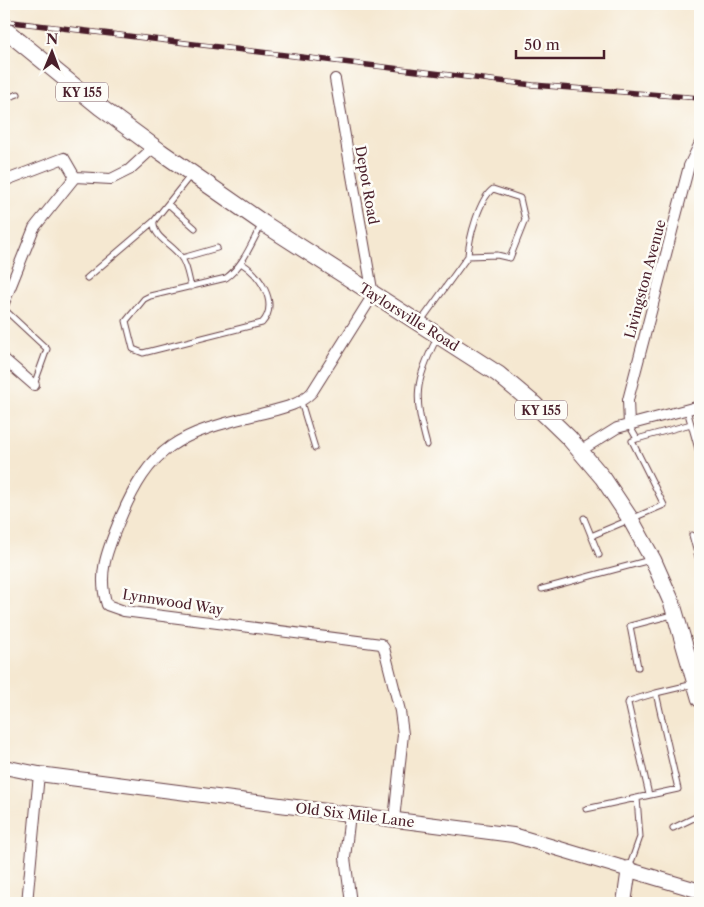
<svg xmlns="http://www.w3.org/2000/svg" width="704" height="907" viewBox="0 0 704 907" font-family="'Libre Caslon Text',serif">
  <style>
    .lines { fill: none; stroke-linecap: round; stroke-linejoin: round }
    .lane-casing { stroke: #643d44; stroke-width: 7 }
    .street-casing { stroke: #643d44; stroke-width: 12 }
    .secondary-casing { stroke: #643d44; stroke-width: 16 }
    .primary-casing { stroke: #643d44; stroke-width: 18 }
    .path { stroke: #643d44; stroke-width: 2; stroke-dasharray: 1 4; stroke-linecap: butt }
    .lane { stroke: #fff; stroke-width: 5 }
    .street { stroke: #fff; stroke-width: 10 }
    .secondary { stroke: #fff; stroke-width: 14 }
    .primary { stroke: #fff; stroke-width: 16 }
    .rail-casing { stroke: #4a1f2b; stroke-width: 5.5 }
    .rail { stroke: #fdfcf7; stroke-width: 4; stroke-dasharray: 11; stroke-linecap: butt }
    .labels { text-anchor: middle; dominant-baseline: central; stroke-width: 5; stroke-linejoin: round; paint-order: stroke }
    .shield { fill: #fdfcf7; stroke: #806168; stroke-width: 1 }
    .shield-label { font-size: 12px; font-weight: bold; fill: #4a1f2b }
    .street-label { font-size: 14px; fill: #4a1f2b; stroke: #fdfcf7 }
  </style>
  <rect width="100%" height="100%" fill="#fdfcf7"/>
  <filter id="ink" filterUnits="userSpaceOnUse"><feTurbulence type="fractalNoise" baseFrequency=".02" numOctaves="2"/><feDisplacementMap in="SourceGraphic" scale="10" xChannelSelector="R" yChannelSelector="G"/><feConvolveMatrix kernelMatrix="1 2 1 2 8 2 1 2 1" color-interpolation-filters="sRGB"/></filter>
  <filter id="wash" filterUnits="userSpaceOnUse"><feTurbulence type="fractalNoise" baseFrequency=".0096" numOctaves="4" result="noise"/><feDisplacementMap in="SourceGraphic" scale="20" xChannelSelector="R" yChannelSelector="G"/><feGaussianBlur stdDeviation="1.12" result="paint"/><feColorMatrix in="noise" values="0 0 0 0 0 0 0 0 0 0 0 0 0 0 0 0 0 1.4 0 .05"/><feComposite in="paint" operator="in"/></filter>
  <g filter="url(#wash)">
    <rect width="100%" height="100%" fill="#f5e8d1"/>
  </g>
  <g filter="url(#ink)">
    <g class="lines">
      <defs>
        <path id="lane" d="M 4,99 L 18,94
          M 190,176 L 154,221 C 152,237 172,244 180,256 C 187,264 188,276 191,287
          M 168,204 L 195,228
          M 182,258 L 217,248
          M 241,263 C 259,274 280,303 262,323 L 143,353 L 133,349 L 126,321 L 144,299 L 150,296 L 226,278 C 243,266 251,244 261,226
          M 87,278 L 154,221
          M 4,309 L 47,349 L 34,385
          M 421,321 L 468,256 C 469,238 479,199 493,189 L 520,198 L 525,220 L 510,258 L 497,255 L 468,256
          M 301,402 L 315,448
          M 687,410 L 700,456
          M 637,439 L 691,424
          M 427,445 C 414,397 414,383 437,338
          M 584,518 L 599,555
          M 692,535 L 700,564
          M 591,536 L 664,505 L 632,441 L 637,439 L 629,425
          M 542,589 L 650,560
          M 638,667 L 630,626 L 672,615
          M 649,795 L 628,703 L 629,701 L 656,693
          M 586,809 L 678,789 L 656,693 L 694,684
          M 673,828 L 700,815
          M 629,868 L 640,837 L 637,798"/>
        <path id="street" d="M 335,79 L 373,295 L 312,392 C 299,406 279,409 260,414 C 179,434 151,443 118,524 C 107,551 97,575 107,605 L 124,611 L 381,644 L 384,648 L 400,711 L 403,734 L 394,820
          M 4,181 L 64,158 L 75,177 L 111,179 L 129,170 L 154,147
          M 4,303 L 34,228 L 75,177
          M 4,359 L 34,385
          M 629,425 L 628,400 L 689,166 L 700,143
          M 580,451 L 617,428 L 700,406
          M 350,814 L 345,858 L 351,903
          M 27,903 L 39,774"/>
        <path id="secondary" d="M 690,661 L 700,658
          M 4,767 L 39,774 L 513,835 L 700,891
          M 624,903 L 629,868"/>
        <path id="primary" d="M 4,29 L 100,107 L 161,152 L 263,223 L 498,374 L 535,405 L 569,438 L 603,478 L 631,520 L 653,560 L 672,603 L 700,699"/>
      </defs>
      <use href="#lane" class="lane-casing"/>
      <use href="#street" class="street-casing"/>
      <use href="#secondary" class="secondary-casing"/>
      <use href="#primary" class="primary-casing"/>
      <path class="path" d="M 621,4 L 623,4"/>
      <use href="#lane" class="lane"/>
      <use href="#street" class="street"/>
      <use href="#secondary" class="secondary"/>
      <use href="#primary" class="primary"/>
      <defs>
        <path id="rail" d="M 4,21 L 533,85 L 700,98"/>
      </defs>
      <use href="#rail" class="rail-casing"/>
      <use href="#rail" class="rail"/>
    </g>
  </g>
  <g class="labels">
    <g class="shield">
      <rect x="56" y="82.5" width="52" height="19" rx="4"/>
      <rect x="515" y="400.5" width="52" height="19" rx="4"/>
    </g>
    <g class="shield-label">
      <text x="82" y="92">KY 155</text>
      <text x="541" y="410">KY 155</text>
    </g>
    <g class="street-label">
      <text transform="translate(367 185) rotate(80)">Depot Road</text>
      <text transform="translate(645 279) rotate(-75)">Livingston Avenue</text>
      <text transform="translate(409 317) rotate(32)">Taylorsville Road</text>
      <text transform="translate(173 602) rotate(9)">Lynnwood Way</text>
      <text transform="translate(355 815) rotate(7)">Old Six Mile Lane</text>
    </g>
  </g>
  <rect width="704" height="907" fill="none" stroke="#fdfcf7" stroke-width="20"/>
  <g transform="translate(52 52) rotate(1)" stroke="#fdfcf7" stroke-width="4" paint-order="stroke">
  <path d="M0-4L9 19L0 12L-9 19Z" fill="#4a1f2b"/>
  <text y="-8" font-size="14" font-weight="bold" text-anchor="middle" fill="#4a1f2b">N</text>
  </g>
  <path d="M516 50v8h88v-8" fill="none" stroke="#4a1f2b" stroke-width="2.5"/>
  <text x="524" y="50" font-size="15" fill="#4a1f2b" stroke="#fdfcf7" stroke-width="4" paint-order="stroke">50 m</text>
</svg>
